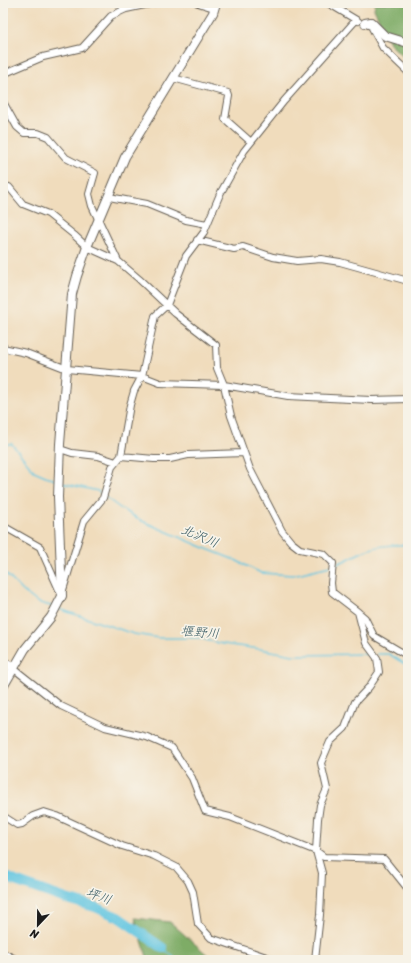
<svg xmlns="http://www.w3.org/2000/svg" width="411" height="963" viewBox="0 0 411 963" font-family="Sriracha,'Klee One',sans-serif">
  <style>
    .forest { fill: #7eac66; stroke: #4d6441 }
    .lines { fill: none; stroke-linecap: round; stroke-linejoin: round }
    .stream { stroke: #63c6e1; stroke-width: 1.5 }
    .river { stroke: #63c6e1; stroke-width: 10 }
    .street-casing { stroke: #665f54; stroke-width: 8 }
    .secondary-casing { stroke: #665f54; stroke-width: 10 }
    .street { stroke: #fff; stroke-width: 6 }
    .secondary { stroke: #fff; stroke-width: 8 }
    .labels { text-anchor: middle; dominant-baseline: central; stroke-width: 3.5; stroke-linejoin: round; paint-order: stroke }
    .water-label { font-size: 13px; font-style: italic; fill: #355861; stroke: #f7f3e8 }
  </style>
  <rect width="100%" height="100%" fill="#f7f3e8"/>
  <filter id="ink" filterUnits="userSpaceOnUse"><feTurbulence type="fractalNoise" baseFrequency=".025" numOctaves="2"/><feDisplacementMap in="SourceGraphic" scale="8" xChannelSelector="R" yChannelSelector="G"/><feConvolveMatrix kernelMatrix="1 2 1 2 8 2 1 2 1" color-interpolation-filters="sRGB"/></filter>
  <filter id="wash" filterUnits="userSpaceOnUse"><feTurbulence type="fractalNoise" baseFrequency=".012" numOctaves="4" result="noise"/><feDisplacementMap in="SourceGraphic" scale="16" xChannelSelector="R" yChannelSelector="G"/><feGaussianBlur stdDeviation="0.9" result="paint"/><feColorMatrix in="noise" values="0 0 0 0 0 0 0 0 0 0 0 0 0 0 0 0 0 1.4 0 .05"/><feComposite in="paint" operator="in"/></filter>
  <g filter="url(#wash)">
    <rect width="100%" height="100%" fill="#f0dcbc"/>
    <path class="forest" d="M 375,3 L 408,3 L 408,61 L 391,45 L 374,9 Z
      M 135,918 L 170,922 L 211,958 L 217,960 L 148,960 Z"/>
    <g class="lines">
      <path class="stream" d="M 3,444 L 12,444 L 34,471 L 55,480
        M 62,483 L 98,491 L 102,495
        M 105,497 L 120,508 L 142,521 L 207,549 L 235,560 L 261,573 L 293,575 L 330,566
        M 336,564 C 347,561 356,554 367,550 C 378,546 396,544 408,545
        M 3,571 L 24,592 L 37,602 L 54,607
        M 59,609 L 134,634 L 159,638 L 197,638 L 223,644 L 260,649 L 293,655 L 372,654
        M 377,654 L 389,654 L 408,666
        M 163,948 L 177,960"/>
      <path class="river" d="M 3,875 L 15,881 L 66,899 L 95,907 L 118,917 L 163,948"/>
    </g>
  </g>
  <g filter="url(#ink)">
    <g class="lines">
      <defs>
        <path id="street" d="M 118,3 L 126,9
          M 198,3 L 214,8
          M 328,3 L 358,21
          M 368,25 L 371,26 L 383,48 L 408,72
          M 3,74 L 43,57 L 82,48 L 111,16 L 126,9 L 154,3
          M 173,78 L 228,93 L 229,96 L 225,119 L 251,142
          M 3,102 L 17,127 L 24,133 L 38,133 L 48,137 L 66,158 L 95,173 L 89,194 L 92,206 L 118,261 L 139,279 L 176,314 L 216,345 L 217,368 L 224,385 L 231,416 L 250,469 L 282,531 L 291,542 L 300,549 L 324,554 L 333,563 L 331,583 L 332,592 L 358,612 L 366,643 L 377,658 L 379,672 L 369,687 L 355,702 L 345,728 L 330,742 L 321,763 L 327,789 L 320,805 L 318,819 L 316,851 L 322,873 L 320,915 L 315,960
          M 3,185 L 9,187 L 23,204 L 48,214 L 74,235 L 87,247 L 118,261
          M 109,197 L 147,204 L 186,220 L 207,224
          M 197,240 L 234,249 L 243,247 L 273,257 L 297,261 L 321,259 L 340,262 L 408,281
          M 3,348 L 26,353 L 67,369 L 142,376 L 160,383 L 224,385 L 288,396 L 371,400 L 408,399
          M 60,449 L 72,453 L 98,456 L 116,462
          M 121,456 L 154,459 L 170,459 L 188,455 L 244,453
          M 3,526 L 40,547 L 61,594
          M 63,590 L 84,521 L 103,498 L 112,467 L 121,456 L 130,405 L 134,391 L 142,376 L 155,316 L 167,305 L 186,256 L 204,232 L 220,194 L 244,151 L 284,101 L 356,20
          M 358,612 L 365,618 L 374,636 L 408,656
          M 13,668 L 61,706 L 105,727 L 147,737 L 172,748 L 192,778 L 205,811 L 230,817 L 316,851 L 324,857 L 384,859 L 408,889
          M 3,816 L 17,825 L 22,824 L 33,816 L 44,812 L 57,816 L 122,846 L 154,856 L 176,867 L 188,881 L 193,892 L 198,924 L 211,938 L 275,960"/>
        <path id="secondary" d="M 365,23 L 371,22 L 385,36 L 408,43
          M 3,661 L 13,668
          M 3,687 L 25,649 L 51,617 L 62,596 L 58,497 L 60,444 L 72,294 L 77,276 L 87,247 L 125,157 L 213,13 L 216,3
          M 3,954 L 15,960"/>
      </defs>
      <use href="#street" class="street-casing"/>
      <use href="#secondary" class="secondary-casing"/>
      <use href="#street" class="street"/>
      <use href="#secondary" class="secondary"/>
    </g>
  </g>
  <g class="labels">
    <g class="water-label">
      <text transform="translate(200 536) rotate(23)">北沢川</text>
      <text transform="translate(200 632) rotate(5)">堰野川</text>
      <text transform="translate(99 896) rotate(20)">坪川</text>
    </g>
  </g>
  <rect width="411" height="963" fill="none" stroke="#f7f3e8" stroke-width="16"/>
  <g transform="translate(38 925) rotate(202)" stroke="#f7f3e8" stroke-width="3" paint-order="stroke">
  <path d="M0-3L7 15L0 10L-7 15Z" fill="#1c1c1c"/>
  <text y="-6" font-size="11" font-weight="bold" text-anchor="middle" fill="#1c1c1c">N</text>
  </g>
</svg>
